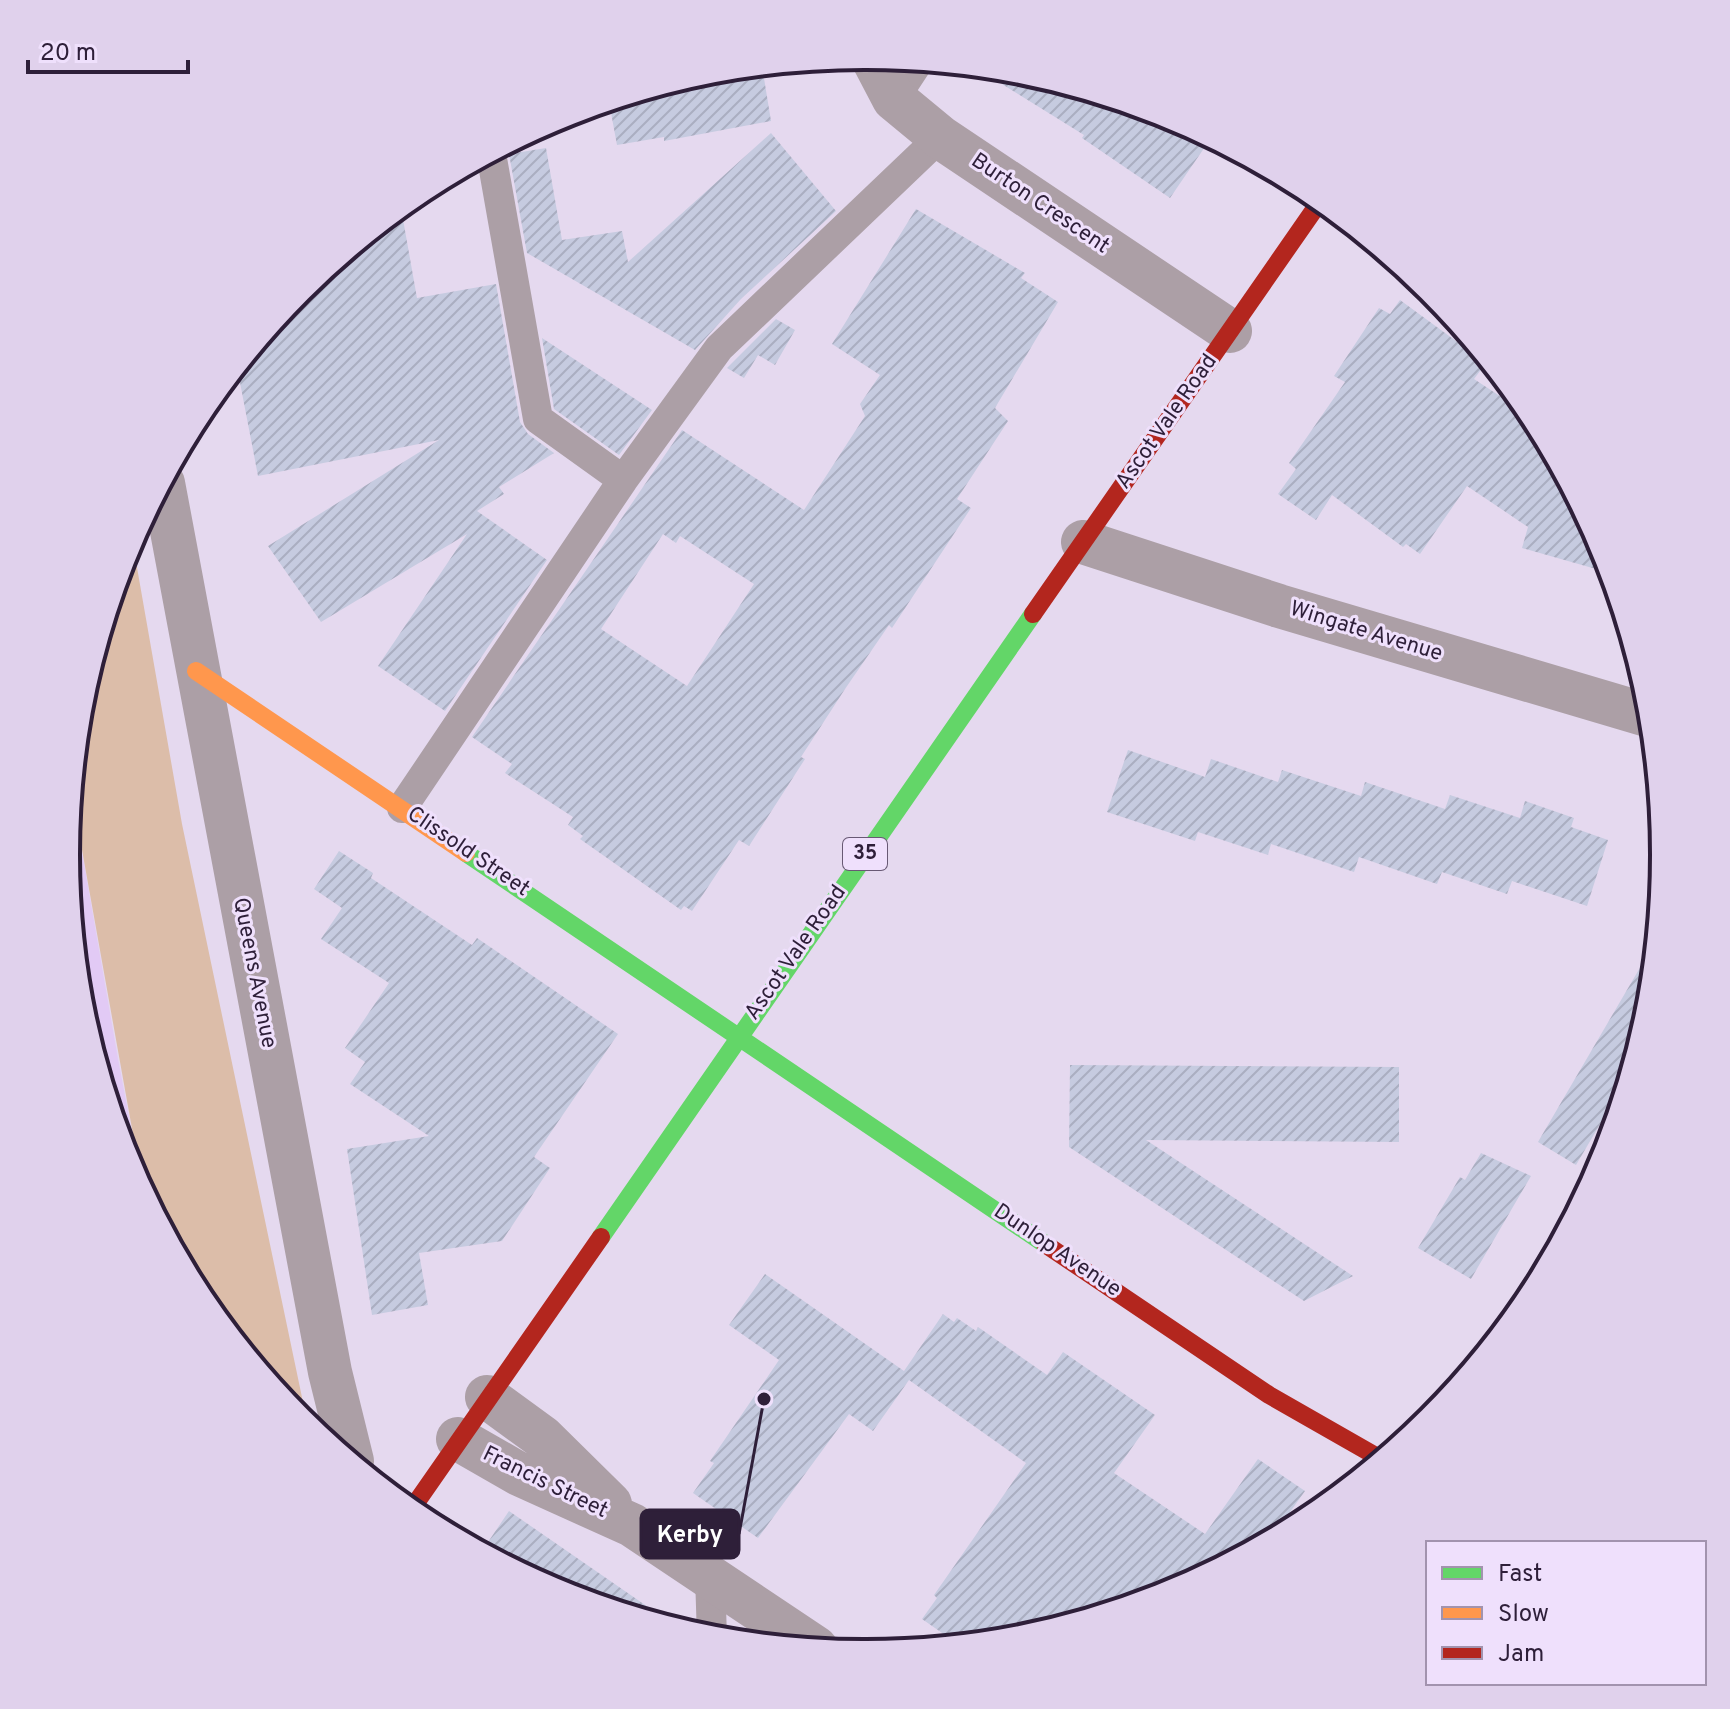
<svg xmlns="http://www.w3.org/2000/svg" width="1730" height="1709" viewBox="0 0 1730 1709" font-family="Overpass,sans-serif">
  <style>
    .built { fill: #e2caf5 }
    .grass { fill: #dcbda9 }
    .building { fill: url(#building-hatch); fill-rule: evenodd }
    .lines { fill: none; stroke-linecap: round; stroke-linejoin: round }
    .lane { stroke: #ac9fa6; stroke-width: 30 }
    .street { stroke: #ac9fa6; stroke-width: 44 }
    .fast { stroke: #63d668; stroke-width: 18 }
    .slow { stroke: #ff974d; stroke-width: 18 }
    .jam { stroke: #b3261e; stroke-width: 18 }
    .rail { stroke: #a99ea9; stroke-width: 6; stroke-dasharray: 12 6; stroke-linecap: butt }
    .labels { text-anchor: middle; dominant-baseline: central; stroke-width: 6; stroke-linejoin: round; paint-order: stroke }
    .shield { fill: #efe0fc; stroke: #685974; stroke-width: 2 }
    .shield-label { font-size: 20px; font-weight: bold; fill: #2e1f39 }
    .street-label { font-size: 22px; fill: #2e1f39; stroke: #efe0fc }
    .rim { fill: none; stroke: #2e1f39; stroke-width: 4 }
    .leader { fill: none; stroke: #2e1f39; stroke-width: 3 }
    .callout-dot { fill: #2e1f39; stroke: #efe0fc; stroke-width: 3 }
    .callout { fill: #2e1f39; stroke: #2e1f39; stroke-width: 3 }
    .callout-label { font-size: 24px; text-anchor: middle; font-weight: bold; fill: #fff }
  </style>
  <defs>
    <pattern id="building-hatch" width="6" height="6" patternUnits="userSpaceOnUse" patternTransform="scale(2)"><rect width="6" height="6" fill="#c6cbe0"/><path d="M-1 1l2-2M0 6l6-6M5 7l2-2" fill="none" stroke="#aaaec1"/></pattern>
  </defs>
  <rect width="100%" height="100%" fill="#e5d9ef"/>
  <path class="built" d="M 72,794 L 118,1059 L 143,1190 L 127,1160 L 82,1010 L 67,854 Z"/>
  <path class="grass" d="M 132,539 L 182,824 L 308,1426 L 201,1298 L 143,1190 L 72,794 L 82,698 Z"/>
  <path class="building" d="M 762,66 L 771,121 L 664,141 L 664,137 L 617,145 L 609,102 L 710,71 Z
    M 993,69 L 1021,71 L 1171,117 L 1211,138 L 1170,198 L 1082,138 L 1084,135 L 989,76 Z
    M 771,133 L 836,211 L 741,299 L 695,350 L 527,253 L 509,154 L 546,148 L 562,240 L 622,231 L 628,262 Z
    M 401,208 L 417,298 L 496,284 L 520,422 L 528,434 L 554,453 L 499,487 L 504,494 L 477,511 L 547,560 L 445,711 L 378,666 L 467,534 L 321,622 L 268,546 L 439,440 L 258,476 L 237,367 L 301,290 Z
    M 916,209 L 1025,273 L 1021,278 L 1058,302 L 995,408 L 1008,421 L 957,499 L 971,508 L 892,628 L 889,625 L 845,689 L 801,757 L 805,759 L 749,846 L 739,840 L 692,911 L 684,906 L 681,910 L 580,839 L 583,836 L 568,825 L 573,817 L 505,773 L 512,764 L 472,737 L 682,430 L 804,510 L 865,416 L 860,404 L 880,375 L 832,344 ZM 663,534 L 676,543 L 680,536 L 754,584 L 687,686 L 601,629 Z
    M 1400,300 L 1486,363 L 1474,379 L 1533,418 L 1603,549 L 1610,573 L 1522,548 L 1528,527 L 1467,486 L 1420,554 L 1406,544 L 1403,547 L 1332,495 L 1316,520 L 1278,494 L 1296,469 L 1289,463 L 1345,382 L 1334,376 L 1379,308 L 1390,314 Z
    M 776,319 L 795,330 L 775,365 L 758,355 L 744,378 L 727,368 Z
    M 542,338 L 652,410 L 619,455 L 554,409 Z
    M 1128,750 L 1205,777 L 1211,759 L 1278,782 L 1282,770 L 1361,796 L 1365,782 L 1445,809 L 1450,795 L 1520,818 L 1525,801 L 1574,818 L 1571,827 L 1608,840 L 1587,906 L 1512,881 L 1507,894 L 1442,872 L 1437,884 L 1359,857 L 1354,872 L 1271,844 L 1268,855 L 1198,832 L 1195,841 L 1107,812 Z
    M 339,851 L 373,873 L 371,878 L 472,945 L 477,938 L 618,1034 L 534,1157 L 550,1168 L 502,1241 L 419,1253 L 428,1305 L 372,1315 L 347,1149 L 429,1136 L 350,1084 L 365,1062 L 345,1048 L 389,983 L 321,939 L 342,908 L 314,889 Z
    M 1648,954 L 1653,957 L 1648,1011 L 1629,1075 L 1576,1165 L 1538,1142 Z
    M 1070,1065 L 1399,1067 L 1399,1142 L 1146,1140 L 1353,1276 L 1304,1301 L 1069,1147 Z
    M 1481,1153 L 1531,1176 L 1471,1279 L 1418,1248 L 1460,1177 L 1465,1180 Z
    M 765,1274 L 904,1371 L 943,1314 L 954,1322 L 957,1318 L 976,1331 L 978,1327 L 1047,1375 L 1063,1352 L 1155,1415 L 1114,1473 L 1205,1534 L 1258,1459 L 1305,1491 L 1290,1512 L 1303,1521 L 1170,1592 L 1020,1638 L 958,1644 L 922,1619 L 937,1598 L 934,1595 L 1026,1463 L 909,1380 L 873,1431 L 849,1414 L 758,1538 L 693,1493 L 714,1463 L 710,1461 L 779,1360 L 729,1325 Z
    M 509,1511 L 648,1607 L 642,1617 L 559,1592 L 482,1551 Z"/>
  <g class="lines">
    <path class="lane" d="M 894,99 L 919,61
      M 491,153 L 538,419 L 623,480
      M 402,808 L 623,480 L 719,348 L 940,137
      M 710,1575 L 712,1638"/>
    <path class="street" d="M 872,57 L 894,99 L 940,137 L 1230,331
      M 163,483 L 330,1372 L 352,1461
      M 1083,542 L 1279,606 L 1650,716
      M 487,1397 L 542,1437 L 610,1504
      M 458,1439 L 519,1474 L 632,1525 L 816,1648"/>
    <path class="fast" d="M 466,853 L 1045,1244
      M 601,1237 L 1033,614"/>
    <path class="slow" d="M 196,671 L 466,853"/>
    <path class="jam" d="M 1033,614 L 1321,200
      M 1045,1244 L 1269,1395 L 1381,1459
      M 411,1510 L 601,1237"/>
    <path class="rail" d="M 71,896 L 103,1080"/>
  </g>
  <g class="labels">
    <rect class="shield" x="843" y="838" width="44" height="32" rx="6"/>
    <g class="shield-label">
      <text x="865" y="854">35</text>
    </g>
    <g class="street-label">
      <text transform="translate(1040 204) rotate(34)">Burton Crescent</text>
      <text transform="translate(1167 422) rotate(-55)">Ascot Vale Road</text>
      <text transform="translate(1366 632) rotate(17)">Wingate Avenue</text>
      <text transform="translate(468 852) rotate(34)">Clissold Street</text>
      <text transform="translate(796 953) rotate(-55)">Ascot Vale Road</text>
      <text transform="translate(254 973) rotate(79)">Queens Avenue</text>
      <text transform="translate(1057 1251) rotate(34)">Dunlop Avenue</text>
      <text transform="translate(545 1483) rotate(26)">Francis Street</text>
    </g>
  </g>
  <path d="M0 0H1730V1709H0ZM864 70H866A784 784 0 0 1 1650 854V855A784 784 0 0 1 866 1639H864A784 784 0 0 1 80 855V854A784 784 0 0 1 864 70Z" fill="#e0d1ec" fill-rule="evenodd"/>
  <path class="rim" d="M864 70H866A784 784 0 0 1 1650 854V855A784 784 0 0 1 866 1639H864A784 784 0 0 1 80 855V854A784 784 0 0 1 864 70Z"/>
  <path class="leader" d="M764 1399L739 1534"/>
  <circle class="callout-dot" cx="764" cy="1399" r="8"/>
  <rect class="callout" x="641" y="1510" width="98" height="48" rx="8"/>
  <g class="callout-label">
    <text x="690" y="1542">Kerby</text>
  </g>
  <rect x="1426" y="1541" width="280" height="144" fill="#efe0fc" stroke="#a293ae" stroke-width="2"/>
  <rect x="1442" y="1567" width="40" height="12" fill="#63d668" stroke="#a293ae" stroke-width="2"/>
  <text x="1498" y="1581" font-size="24" fill="#2e1f39">Fast</text>
  <rect x="1442" y="1607" width="40" height="12" fill="#ff974d" stroke="#a293ae" stroke-width="2"/>
  <text x="1498" y="1621" font-size="24" fill="#2e1f39">Slow</text>
  <rect x="1442" y="1647" width="40" height="12" fill="#b3261e" stroke="#a293ae" stroke-width="2"/>
  <text x="1498" y="1661" font-size="24" fill="#2e1f39">Jam</text>
  <path d="M28 60v12h160v-12" fill="none" stroke="#2e1f39" stroke-width="4"/>
  <text x="40" y="60" font-size="24" fill="#2e1f39" stroke="#efe0fc" stroke-width="6" paint-order="stroke">20 m</text>
</svg>
